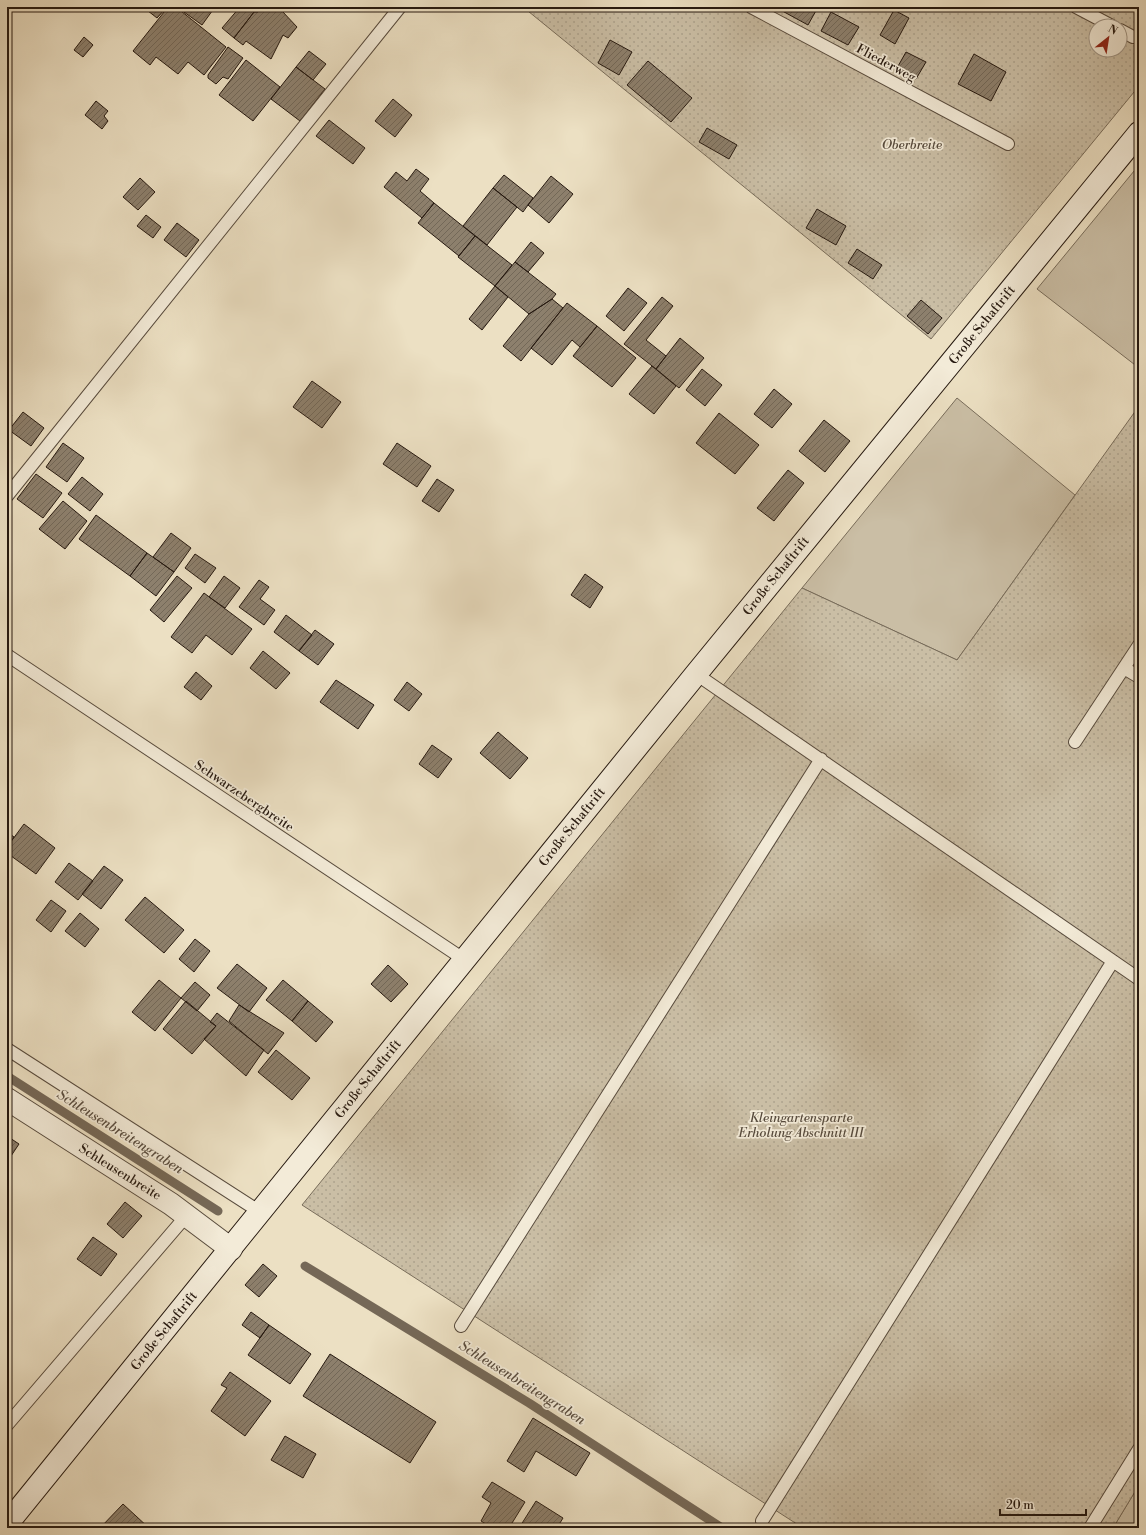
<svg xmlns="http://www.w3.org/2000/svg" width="1146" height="1535" viewBox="0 0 1146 1535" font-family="'Libre Bodoni',serif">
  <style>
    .grass { fill: #cabea5; stroke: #786c5a }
    .garden { fill: url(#garden-dots); stroke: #786c5a; fill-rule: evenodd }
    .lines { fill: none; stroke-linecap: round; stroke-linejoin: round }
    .stream { stroke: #756857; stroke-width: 9 }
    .building { fill: url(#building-hatch); stroke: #261910 }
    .lane-casing { stroke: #584b3d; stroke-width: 14 }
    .street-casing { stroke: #584b3d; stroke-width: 24 }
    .secondary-casing { stroke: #261910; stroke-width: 24 }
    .lane { stroke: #f3ebd8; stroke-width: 12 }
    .street { stroke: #f3ebd8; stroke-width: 22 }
    .secondary { stroke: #f3ebd8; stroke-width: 22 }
    .labels { text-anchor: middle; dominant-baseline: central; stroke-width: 3.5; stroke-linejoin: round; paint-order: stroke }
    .street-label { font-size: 13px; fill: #261910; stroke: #f3ebd8 }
    .park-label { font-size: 13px; font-style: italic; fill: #574b3d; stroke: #f3ebd8 }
    .water-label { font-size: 14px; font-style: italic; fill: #5a4d3f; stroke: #f3ebd8 }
  </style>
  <defs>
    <pattern id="garden-dots" width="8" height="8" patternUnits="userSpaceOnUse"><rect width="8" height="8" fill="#cabea5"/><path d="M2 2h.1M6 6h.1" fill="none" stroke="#ada38d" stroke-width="1.8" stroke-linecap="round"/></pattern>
    <pattern id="building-hatch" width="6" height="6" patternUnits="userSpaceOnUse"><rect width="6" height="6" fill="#8d806d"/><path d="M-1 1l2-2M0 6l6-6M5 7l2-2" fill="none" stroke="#736858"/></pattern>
  </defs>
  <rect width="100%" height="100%" fill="#ece0c3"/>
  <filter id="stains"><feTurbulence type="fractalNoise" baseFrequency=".005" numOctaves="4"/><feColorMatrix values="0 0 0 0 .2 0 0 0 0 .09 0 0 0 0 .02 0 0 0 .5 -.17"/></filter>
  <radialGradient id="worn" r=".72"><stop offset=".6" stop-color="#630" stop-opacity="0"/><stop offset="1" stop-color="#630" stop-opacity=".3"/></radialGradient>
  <path class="grass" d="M 1139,165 L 1139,368 L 1037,289 Z
    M 957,398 L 1075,495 L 957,660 L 802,588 Z
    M 1139,1485 L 1139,1528 L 1113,1528 Z"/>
  <path class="garden" d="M 523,7 L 1139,7 L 1139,86 L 931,339 ZM 1096,26 L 1120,26 L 1120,50 L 1096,50 Z
    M 1139,406 L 1139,1485 L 1113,1528 L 803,1528 L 302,1205 L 802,588 L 957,660 Z"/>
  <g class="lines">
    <path class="stream" d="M 7,1076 L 218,1211
      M 305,1266 L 529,1403 L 722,1528"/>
  </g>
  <path class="building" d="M 143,7 L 167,7 L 157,18 Z
    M 168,7 L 176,7 L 226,47 L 204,75 L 188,62 L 178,74 L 156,57 L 150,65 L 133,51 Z
    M 177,7 L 215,7 L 202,25 Z
    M 240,7 L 246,7 L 254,12 L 234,38 L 222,28 Z
    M 246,7 L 258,7 L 254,12 Z
    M 262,7 L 285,7 L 282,11 L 297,27 L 288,38 L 283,35 L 271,59 L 246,41 L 243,45 L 234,38 L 254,12 L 258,12 Z
    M 775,7 L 818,7 L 808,25 Z
    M 894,10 L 909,18 L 895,44 L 880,35 Z
    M 831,12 L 859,27 L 848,45 L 821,31 Z
    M 84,37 L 93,45 L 83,57 L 74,50 Z
    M 610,40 L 632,52 L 619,75 L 598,63 Z
    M 228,47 L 243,58 L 228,79 L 223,77 L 216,84 L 208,78 L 208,75 Z
    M 309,51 L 326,64 L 313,80 L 296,67 Z
    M 906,52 L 926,62 L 916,79 L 897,68 Z
    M 974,54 L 1006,72 L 991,101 L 958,84 Z
    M 246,60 L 280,87 L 253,121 L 219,95 Z
    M 648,61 L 692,98 L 671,122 L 627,85 Z
    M 296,67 L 325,89 L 300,121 L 271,99 Z
    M 393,99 L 412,115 L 395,137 L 375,121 Z
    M 96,101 L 108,111 L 104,116 L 108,121 L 102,129 L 85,115 Z
    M 329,120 L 365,148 L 353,164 L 316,136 Z
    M 707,128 L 737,145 L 729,159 L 699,142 Z
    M 416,169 L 429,179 L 420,191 L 434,203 L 422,218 L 384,187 L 396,172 L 407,181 Z
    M 504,175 L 533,198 L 523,212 L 493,188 Z
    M 551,176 L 573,194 L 549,223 L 528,205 Z
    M 140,178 L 155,192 L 138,210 L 123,197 Z
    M 493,188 L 517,207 L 487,245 L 463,226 Z
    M 434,203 L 475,236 L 459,256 L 418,223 Z
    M 817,209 L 846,226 L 836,245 L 806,228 Z
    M 146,215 L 161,227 L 153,238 L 137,226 Z
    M 177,223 L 199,240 L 186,257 L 164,240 Z
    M 475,236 L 512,265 L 495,286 L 458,257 Z
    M 531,242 L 544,253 L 528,272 L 515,262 Z
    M 857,249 L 882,265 L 873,279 L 848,263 Z
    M 515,262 L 556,294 L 552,299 L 529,314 L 495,286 Z
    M 495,286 L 508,297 L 482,330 L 469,319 Z
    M 628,288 L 647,303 L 624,331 L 606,316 Z
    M 662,297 L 673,306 L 646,340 L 666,356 L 656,369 L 624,344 Z
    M 552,299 L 563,308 L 521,361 L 503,346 L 529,314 Z
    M 921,300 L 942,318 L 928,334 L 907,316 Z
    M 567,303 L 597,326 L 580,347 L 572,340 L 552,365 L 531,348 Z
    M 597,326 L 636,358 L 612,387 L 573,356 Z
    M 680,338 L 704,358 L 679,388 L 656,369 Z
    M 652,366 L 676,386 L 654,414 L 629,394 Z
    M 702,369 L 722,385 L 705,406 L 686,390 Z
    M 312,381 L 341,402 L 322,428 L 293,407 Z
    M 774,389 L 792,404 L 772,428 L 754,414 Z
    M 7,411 L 12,415 L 7,422 Z
    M 23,412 L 44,428 L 31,446 L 9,430 Z
    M 719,413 L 759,445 L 735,474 L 696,443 Z
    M 824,420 L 850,441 L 825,472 L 799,451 Z
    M 63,443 L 84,458 L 67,482 L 46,467 Z
    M 397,443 L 431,466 L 417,487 L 383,464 Z
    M 788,470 L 804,483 L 774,521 L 757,508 Z
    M 36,474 L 62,493 L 43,518 L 17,499 Z
    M 82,477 L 103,494 L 90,511 L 68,494 Z
    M 437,479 L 454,490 L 439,512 L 422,501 Z
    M 63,501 L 87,521 L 65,549 L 39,529 Z
    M 96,515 L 147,553 L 130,576 L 79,539 Z
    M 171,533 L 191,548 L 174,572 L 153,557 Z
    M 147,553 L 174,572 L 156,596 L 130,576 Z
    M 195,554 L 216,568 L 205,583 L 185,568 Z
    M 585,574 L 603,587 L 590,608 L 571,595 Z
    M 177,576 L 192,588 L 164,622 L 150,610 Z
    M 224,576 L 240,588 L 225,608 L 209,597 Z
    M 259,580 L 269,587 L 260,599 L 275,610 L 264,625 L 239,607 Z
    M 204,593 L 252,629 L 232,655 L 206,635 L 192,653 L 171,637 Z
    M 286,615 L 312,635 L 299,651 L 274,632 Z
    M 315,630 L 334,644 L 318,665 L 299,651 Z
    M 263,651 L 290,673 L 276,689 L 250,668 Z
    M 196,672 L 212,686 L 201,700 L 184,687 Z
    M 336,680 L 374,705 L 358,729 L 320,702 Z
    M 407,682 L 422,694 L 409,711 L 394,700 Z
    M 498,732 L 528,758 L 510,779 L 480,753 Z
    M 432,745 L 452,759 L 438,778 L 419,764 Z
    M 24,824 L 55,848 L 36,874 L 7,853 L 7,847 Z
    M 7,832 L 14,837 L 7,847 Z
    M 69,863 L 93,881 L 78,900 L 55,882 Z
    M 104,866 L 123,880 L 101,909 L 82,894 Z
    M 145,897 L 184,930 L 164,953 L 125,920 Z
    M 51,900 L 66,911 L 51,932 L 36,920 Z
    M 80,913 L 99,929 L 85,947 L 65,931 Z
    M 195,939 L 210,951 L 194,972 L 179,959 Z
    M 237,964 L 267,988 L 249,1012 L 217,988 Z
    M 388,965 L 408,984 L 391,1002 L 371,984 Z
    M 159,980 L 181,998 L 155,1031 L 132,1012 Z
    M 283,980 L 308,1001 L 292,1021 L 266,1000 Z
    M 195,982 L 210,995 L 197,1011 L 181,998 Z
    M 186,1001 L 216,1026 L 192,1054 L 163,1029 Z
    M 308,1001 L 333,1022 L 316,1042 L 292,1021 Z
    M 239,1005 L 284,1033 L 268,1054 L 229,1021 Z
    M 217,1013 L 264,1050 L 246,1076 L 204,1039 L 216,1026 L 210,1022 Z
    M 276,1050 L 310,1078 L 292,1100 L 258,1072 Z
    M 7,1136 L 19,1144 L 7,1162 Z
    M 125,1202 L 142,1216 L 123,1238 L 107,1224 Z
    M 93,1237 L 117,1254 L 101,1276 L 77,1259 Z
    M 263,1264 L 277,1276 L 259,1297 L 245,1285 Z
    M 251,1312 L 269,1325 L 260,1338 L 242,1325 Z
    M 269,1325 L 311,1354 L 290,1384 L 248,1355 Z
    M 330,1354 L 436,1422 L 410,1463 L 303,1396 Z
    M 230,1372 L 271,1401 L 245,1436 L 211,1411 L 227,1388 L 221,1385 Z
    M 533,1418 L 590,1453 L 576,1476 L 536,1451 L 524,1472 L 507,1461 Z
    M 285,1436 L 316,1454 L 303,1478 L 271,1460 Z
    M 492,1482 L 525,1502 L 509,1528 L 492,1528 L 481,1521 L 491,1503 L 482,1497 Z
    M 536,1501 L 563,1518 L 557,1528 L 519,1528 Z
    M 123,1504 L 149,1528 L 100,1528 Z"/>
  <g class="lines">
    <defs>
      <path id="lane" d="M 751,7 L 1008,144
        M 1076,7 L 1112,26
        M 1120,30 L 1133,37
        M 7,496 L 400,7
        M 7,655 L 465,960
        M 1124,668 L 1139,677
        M 696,674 L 1139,979
        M 1075,742 L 1139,645
        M 7,1049 L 260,1212
        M 461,1326 L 821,759
        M 7,1425 L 187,1215
        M 762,1521 L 1113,961
        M 1090,1528 L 1139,1449"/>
      <path id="street" d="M 7,1099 L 171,1204 L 231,1249"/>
      <path id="secondary" d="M 7,1524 L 696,674 L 1139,133"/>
    </defs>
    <use href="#lane" class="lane-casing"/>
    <use href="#street" class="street-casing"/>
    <use href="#secondary" class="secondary-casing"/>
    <use href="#lane" class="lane"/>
    <use href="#street" class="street"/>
    <use href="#secondary" class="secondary"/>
  </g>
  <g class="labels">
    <g class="street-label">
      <text transform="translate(886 63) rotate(28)">Fliederweg</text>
      <text transform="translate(982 325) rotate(-51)">Große Schaftrift</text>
      <text transform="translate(776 576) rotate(-51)">Große Schaftrift</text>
      <text transform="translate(244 796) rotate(34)">Schwarzebergbreite</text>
      <text transform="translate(572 827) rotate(-51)">Große Schaftrift</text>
      <text transform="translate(368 1079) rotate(-51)">Große Schaftrift</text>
      <text transform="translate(120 1172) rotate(32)">Schleusenbreite</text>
      <text transform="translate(164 1331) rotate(-51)">Große Schaftrift</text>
    </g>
    <g class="park-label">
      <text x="912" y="145">Oberbreite</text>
      <text x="801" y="1118">Kleingartensparte<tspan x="801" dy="15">Erholung Abschnitt III</tspan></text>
    </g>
    <g class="water-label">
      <text transform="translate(120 1132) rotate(32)">Schleusenbreitengraben</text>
      <text transform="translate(522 1383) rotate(32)">Schleusenbreitengraben</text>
    </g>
  </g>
  <rect width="1146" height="1535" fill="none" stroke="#ece0c3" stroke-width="24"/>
  <rect x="8" y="8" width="1130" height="1519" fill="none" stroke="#261910" stroke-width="2"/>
  <rect x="12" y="12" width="1122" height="1511" fill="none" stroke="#261910"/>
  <g transform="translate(1108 38) rotate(30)"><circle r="19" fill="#f3ebd8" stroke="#a19788"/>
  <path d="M0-3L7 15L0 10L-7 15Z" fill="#8f2418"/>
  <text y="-6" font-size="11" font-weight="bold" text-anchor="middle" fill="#261910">N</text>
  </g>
  <path d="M1000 1509v6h86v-6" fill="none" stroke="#261910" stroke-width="2"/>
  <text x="1006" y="1509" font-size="12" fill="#261910" stroke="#f3ebd8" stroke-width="3" paint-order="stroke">20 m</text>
  <rect width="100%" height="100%" filter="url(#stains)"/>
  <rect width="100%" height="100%" fill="url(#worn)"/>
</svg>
